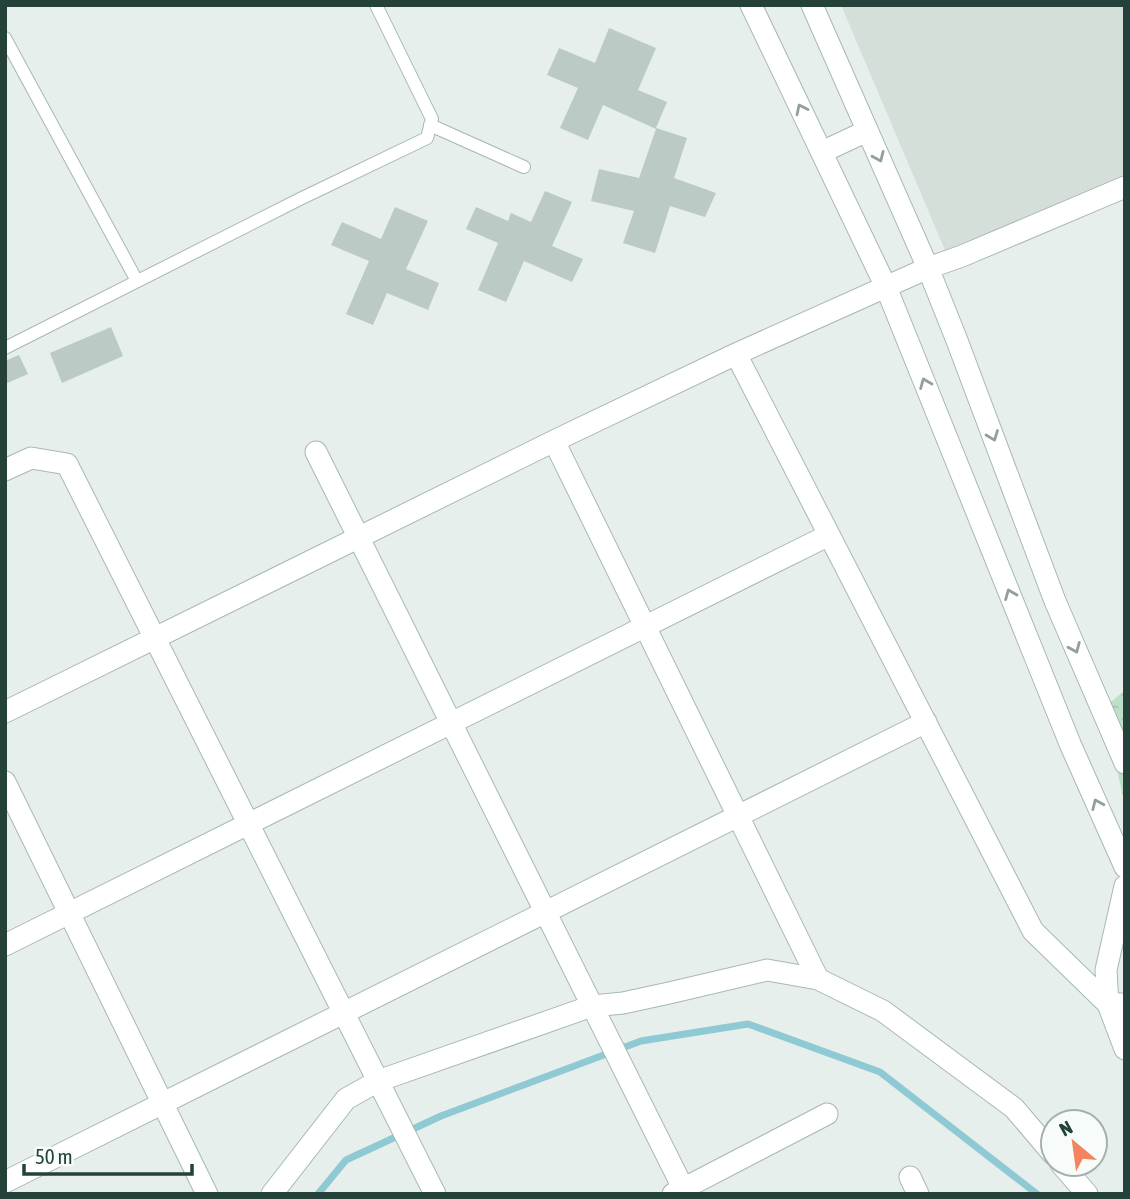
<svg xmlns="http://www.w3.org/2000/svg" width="1130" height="1199" viewBox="0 0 1130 1199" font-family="'Asap Condensed',sans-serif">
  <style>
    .built { fill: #d4dfda }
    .wetland { fill: url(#wetland-marsh) }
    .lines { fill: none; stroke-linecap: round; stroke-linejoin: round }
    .stream { stroke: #8ec9d4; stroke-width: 7 }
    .building { fill: #bbcac4 }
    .service-casing { stroke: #a8b8b2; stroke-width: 14 }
    .minor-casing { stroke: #a8b8b2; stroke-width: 23 }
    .service { stroke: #fff; stroke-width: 12 }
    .minor { stroke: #fff; stroke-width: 21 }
    .oneway { stroke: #92a09c }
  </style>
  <defs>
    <pattern id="wetland-marsh" width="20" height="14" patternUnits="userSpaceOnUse" patternTransform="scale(1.75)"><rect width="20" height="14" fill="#bfe0c8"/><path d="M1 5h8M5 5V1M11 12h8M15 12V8" fill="none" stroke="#a4c1ad"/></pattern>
  </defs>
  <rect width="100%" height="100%" fill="#e6efeb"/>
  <path class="built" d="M 841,5 L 1125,5 L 1125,179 L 947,255 Z"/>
  <path class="wetland" d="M 1125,690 L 1125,805 L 1103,709 Z"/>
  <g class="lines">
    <path class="stream" d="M 318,1194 L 346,1160 L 441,1116 L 641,1041 L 748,1024 L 880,1072 L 1037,1194"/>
  </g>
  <path class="building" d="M 609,28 L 656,48 L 638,90 L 667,102 L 656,128 L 687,138 L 674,178 L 716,193 L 705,217 L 670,206 L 655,253 L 623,243 L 634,211 L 591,201 L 599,169 L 639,178 L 656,129 L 603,105 L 588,140 L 560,128 L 578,88 L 547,75 L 559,48 L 595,63 Z
    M 545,191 L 572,202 L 552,246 L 583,259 L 572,282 L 524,261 L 506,302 L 478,290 L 498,243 L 466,229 L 476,207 L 508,221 L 511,213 L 531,222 Z
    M 395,207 L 428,221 L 406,269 L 439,283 L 428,310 L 387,293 L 373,325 L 346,314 L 369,261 L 331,245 L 342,222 L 381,239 Z
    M 111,327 L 123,356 L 62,383 L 50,353 Z
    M 19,355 L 28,374 L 5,384 L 5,361 Z"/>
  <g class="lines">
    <defs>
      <path id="service" d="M 5,38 L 137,281
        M 430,125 L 524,167
        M 5,348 L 300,199 L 427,138 L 432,119 L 376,5"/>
      <path id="minor" d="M 751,5 L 886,287 L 1071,746 L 1125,867
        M 812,5 L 928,268 L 956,338 L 1055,601 L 1125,763
        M 822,152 L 867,131
        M 736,354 L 1033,931 L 1108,1004 L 1125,1004
        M 554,441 L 818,979
        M 316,452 L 686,1194
        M 5,470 L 31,458 L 67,464 L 435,1194
        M 5,712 L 554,441 L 736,354 L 928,268 L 962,256 L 1125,187
        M 5,782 L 207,1194
        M 1125,886 L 1106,970 L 1108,1004 L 1125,1049
        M 5,945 L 829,535
        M 1061,1164 L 1087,1194
        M 910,1177 L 918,1194
        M 5,1182 L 926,722
        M 272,1194 L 346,1099 L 378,1081 L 592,1006 L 623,1003 L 669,993 L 767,970 L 818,979 L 883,1011 L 1014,1108 L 1053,1154
        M 673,1194 L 827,1114"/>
    </defs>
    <use href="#service" class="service-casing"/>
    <use href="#minor" class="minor-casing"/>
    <use href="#service" class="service"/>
    <use href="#minor" class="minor"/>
  </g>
  <defs><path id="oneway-chevron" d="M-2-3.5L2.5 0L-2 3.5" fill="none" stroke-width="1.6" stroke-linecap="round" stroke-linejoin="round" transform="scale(1.75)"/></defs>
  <g class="oneway">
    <use href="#oneway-chevron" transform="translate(801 109) rotate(-116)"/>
    <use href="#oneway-chevron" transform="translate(879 157) rotate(66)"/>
    <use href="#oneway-chevron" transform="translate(925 383) rotate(-112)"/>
    <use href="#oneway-chevron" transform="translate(993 436) rotate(69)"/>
    <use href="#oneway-chevron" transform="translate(1010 594) rotate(-112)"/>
    <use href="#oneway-chevron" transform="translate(1075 648) rotate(67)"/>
    <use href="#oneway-chevron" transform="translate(1097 804) rotate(-114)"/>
  </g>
  <rect width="1130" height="1199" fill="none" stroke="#24423a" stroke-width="14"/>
  <g transform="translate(1074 1143) rotate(331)"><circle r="33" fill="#f7fbf9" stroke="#a3b1ad" stroke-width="2"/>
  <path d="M0-5L12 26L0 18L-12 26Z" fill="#f4845f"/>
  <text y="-10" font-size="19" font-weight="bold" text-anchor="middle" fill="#24423a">N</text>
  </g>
  <path d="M24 1164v10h168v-10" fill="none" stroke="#24423a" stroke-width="3.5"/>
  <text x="35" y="1164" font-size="21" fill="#24423a" stroke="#f7fbf9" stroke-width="5" paint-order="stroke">50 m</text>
</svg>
